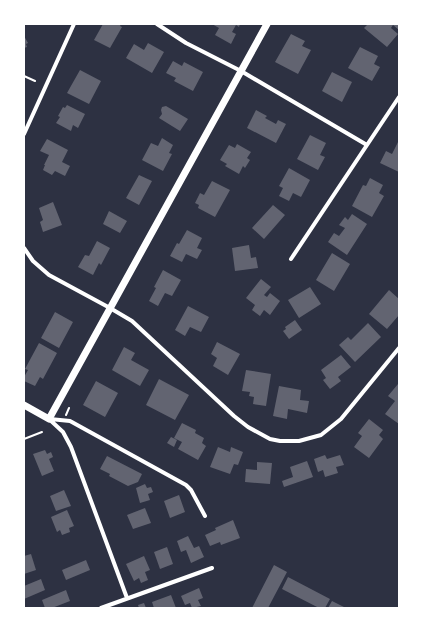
<svg xmlns="http://www.w3.org/2000/svg" width="423" height="632" viewBox="0 0 423 632" font-family="Roboto,sans-serif">
  <style>
    .building { fill: #626471 }
    .lines { fill: none; stroke-linecap: round; stroke-linejoin: round }
    .path { stroke: #fff; stroke-width: 2 }
    .minor { stroke: #fff; stroke-width: 4 }
    .tertiary { stroke: #fff; stroke-width: 7 }
  </style>
  <rect width="100%" height="100%" fill="#2d3142"/>
  <path class="building" d="M 103,24 L 121,24 L 120,26 L 122,27 L 110,48 L 94,40 Z
    M 212,24 L 240,24 L 239,27 L 236,25 L 232,32 L 236,34 L 231,44 L 215,35 L 219,28 Z
    M 368,24 L 399,24 L 399,30 L 393,25 L 391,28 L 398,34 L 387,47 L 364,28 Z
    M 291,34 L 305,41 L 302,46 L 311,50 L 298,74 L 275,62 Z
    M 24,36 L 28,43 L 26,44 L 27,47 L 24,48 Z
    M 148,43 L 164,52 L 152,73 L 126,58 L 134,44 L 144,50 Z
    M 360,47 L 378,56 L 374,64 L 380,67 L 372,81 L 348,68 Z
    M 173,61 L 182,66 L 184,62 L 203,72 L 193,91 L 174,81 L 176,78 L 166,73 Z
    M 80,70 L 101,81 L 89,104 L 67,93 Z
    M 332,72 L 352,82 L 342,102 L 322,91 Z
    M 67,105 L 85,114 L 78,128 L 73,125 L 71,131 L 56,123 L 60,117 L 58,116 L 63,107 L 65,108 Z
    M 166,106 L 188,119 L 180,131 L 159,118 L 162,114 L 161,110 L 162,107 Z
    M 256,110 L 267,116 L 265,118 L 276,124 L 278,120 L 286,124 L 276,143 L 247,128 Z
    M 310,135 L 326,143 L 320,155 L 325,157 L 318,170 L 297,159 Z
    M 162,138 L 173,145 L 169,153 L 172,154 L 163,171 L 142,160 L 151,143 L 158,146 Z
    M 47,139 L 68,150 L 62,162 L 70,166 L 65,176 L 55,171 L 52,175 L 43,170 L 45,165 L 44,165 L 49,155 L 40,151 Z
    M 398,142 L 399,143 L 399,172 L 380,163 L 386,151 L 392,154 Z
    M 237,144 L 251,152 L 247,158 L 250,160 L 245,168 L 243,166 L 239,174 L 225,166 L 227,164 L 220,160 L 229,145 L 235,148 Z
    M 289,168 L 310,180 L 301,197 L 293,193 L 289,201 L 279,196 L 283,188 L 279,186 Z
    M 139,175 L 152,181 L 139,205 L 126,198 Z
    M 370,178 L 383,185 L 379,193 L 384,196 L 372,217 L 352,206 L 363,185 L 366,186 Z
    M 212,181 L 230,190 L 215,217 L 198,208 L 199,205 L 195,203 L 200,193 L 204,195 Z
    M 53,202 L 62,225 L 43,232 L 40,222 L 43,220 L 39,208 Z
    M 273,205 L 285,215 L 264,239 L 252,228 Z
    M 109,211 L 127,221 L 120,233 L 103,224 Z
    M 352,214 L 367,224 L 347,255 L 328,242 L 334,233 L 339,236 L 345,228 L 339,225 L 345,217 L 348,220 Z
    M 187,230 L 202,238 L 197,248 L 202,250 L 197,259 L 186,254 L 182,262 L 170,256 L 177,243 L 179,244 Z
    M 97,241 L 110,248 L 101,265 L 99,263 L 93,275 L 78,267 L 85,255 L 89,256 Z
    M 249,245 L 251,258 L 256,257 L 258,268 L 235,271 L 232,248 Z
    M 332,253 L 350,264 L 334,291 L 316,280 Z
    M 163,270 L 181,280 L 172,296 L 165,293 L 158,306 L 149,301 L 156,288 L 154,287 Z
    M 261,279 L 271,287 L 264,295 L 267,297 L 270,293 L 280,301 L 270,315 L 264,310 L 260,316 L 252,310 L 255,305 L 246,298 Z
    M 310,287 L 321,304 L 299,318 L 288,300 Z
    M 389,290 L 399,299 L 399,315 L 387,329 L 369,314 Z
    M 188,306 L 209,317 L 201,332 L 190,327 L 185,336 L 175,330 Z
    M 55,312 L 73,322 L 59,348 L 41,338 Z
    M 295,320 L 302,330 L 289,339 L 283,331 L 286,329 L 285,327 Z
    M 368,323 L 381,337 L 355,362 L 339,345 L 348,337 L 351,340 Z
    M 217,342 L 240,354 L 228,375 L 213,366 L 217,358 L 211,354 Z
    M 39,343 L 57,353 L 43,379 L 40,377 L 35,386 L 24,381 L 24,377 L 28,370 L 25,369 Z
    M 124,347 L 135,353 L 131,360 L 149,370 L 140,386 L 112,370 Z
    M 341,355 L 351,367 L 338,377 L 341,381 L 330,389 L 323,380 L 326,378 L 321,370 Z
    M 246,370 L 271,374 L 266,406 L 253,404 L 254,397 L 249,396 L 250,392 L 242,391 Z
    M 159,379 L 189,395 L 175,420 L 146,405 Z
    M 96,381 L 118,393 L 105,417 L 83,405 Z
    M 398,384 L 399,385 L 399,424 L 385,414 L 395,401 L 388,396 Z
    M 279,386 L 301,390 L 300,400 L 309,401 L 307,413 L 288,409 L 287,419 L 273,416 Z
    M 369,419 L 383,430 L 379,435 L 383,439 L 369,458 L 354,447 L 362,436 L 358,433 Z
    M 182,423 L 196,430 L 195,433 L 204,438 L 202,443 L 206,446 L 198,460 L 178,449 L 182,442 L 174,438 Z
    M 171,437 L 177,440 L 174,447 L 167,443 Z
    M 218,447 L 230,452 L 231,447 L 243,452 L 238,465 L 234,464 L 230,474 L 210,467 Z
    M 45,450 L 47,454 L 51,452 L 53,457 L 49,459 L 54,471 L 42,476 L 33,454 Z
    M 325,455 L 327,459 L 340,455 L 344,465 L 336,467 L 338,473 L 325,477 L 323,470 L 318,472 L 314,459 Z
    M 107,456 L 142,474 L 138,482 L 128,486 L 109,476 L 110,474 L 100,469 Z
    M 307,461 L 313,477 L 284,487 L 282,481 L 293,477 L 290,467 Z
    M 257,462 L 272,463 L 270,484 L 245,482 L 246,469 L 257,470 Z
    M 145,484 L 147,488 L 151,487 L 153,492 L 148,494 L 150,500 L 140,503 L 136,488 Z
    M 64,490 L 71,506 L 56,511 L 50,496 Z
    M 179,495 L 185,512 L 170,518 L 164,501 Z
    M 145,508 L 151,523 L 133,529 L 127,515 Z
    M 67,510 L 74,526 L 69,528 L 70,532 L 62,535 L 60,530 L 57,532 L 51,517 Z
    M 233,520 L 240,538 L 221,545 L 220,542 L 210,546 L 205,535 L 216,530 L 215,528 Z
    M 188,536 L 194,548 L 199,546 L 204,557 L 191,563 L 186,550 L 181,552 L 177,541 Z
    M 167,547 L 173,564 L 160,569 L 154,552 Z
    M 31,554 L 36,570 L 24,574 L 24,556 Z
    M 144,556 L 150,570 L 145,572 L 148,580 L 141,583 L 139,578 L 134,581 L 126,564 Z
    M 86,560 L 90,570 L 66,580 L 62,570 Z
    M 274,565 L 287,572 L 268,608 L 252,608 Z
    M 288,577 L 330,599 L 325,608 L 319,608 L 282,589 Z
    M 41,579 L 45,590 L 24,599 L 24,586 Z
    M 199,588 L 203,598 L 198,600 L 201,606 L 192,608 L 190,603 L 185,605 L 181,596 Z
    M 66,590 L 70,601 L 52,608 L 45,608 L 42,600 Z
    M 171,595 L 176,608 L 154,608 L 152,602 Z
    M 332,601 L 346,608 L 328,608 Z
    M 144,603 L 146,608 L 139,608 L 138,605 Z"/>
  <g class="lines">
    <path class="path" d="M 24,76 L 35,81
      M 66,415 L 69,408
      M 24,439 L 42,432"/>
    <path class="minor" d="M 157,24 L 186,43 L 241,71 L 367,145
      M 24,134 L 74,24
      M 24,248 L 33,261 L 49,275 L 110,308 L 132,321 L 234,416 L 248,427 L 270,439 L 280,441 L 299,441 L 321,435 L 341,419 L 399,348
      M 291,259 L 399,97
      M 49,419 L 63,432 L 71,447 L 127,598
      M 50,419 L 70,421 L 186,485 L 191,490 L 205,516
      M 101,608 L 212,568"/>
    <path class="tertiary" d="M 24,405 L 49,419 L 267,24"/>
  </g>
  <rect width="423" height="632" fill="none" stroke="#ffffff" stroke-width="50"/>
</svg>
